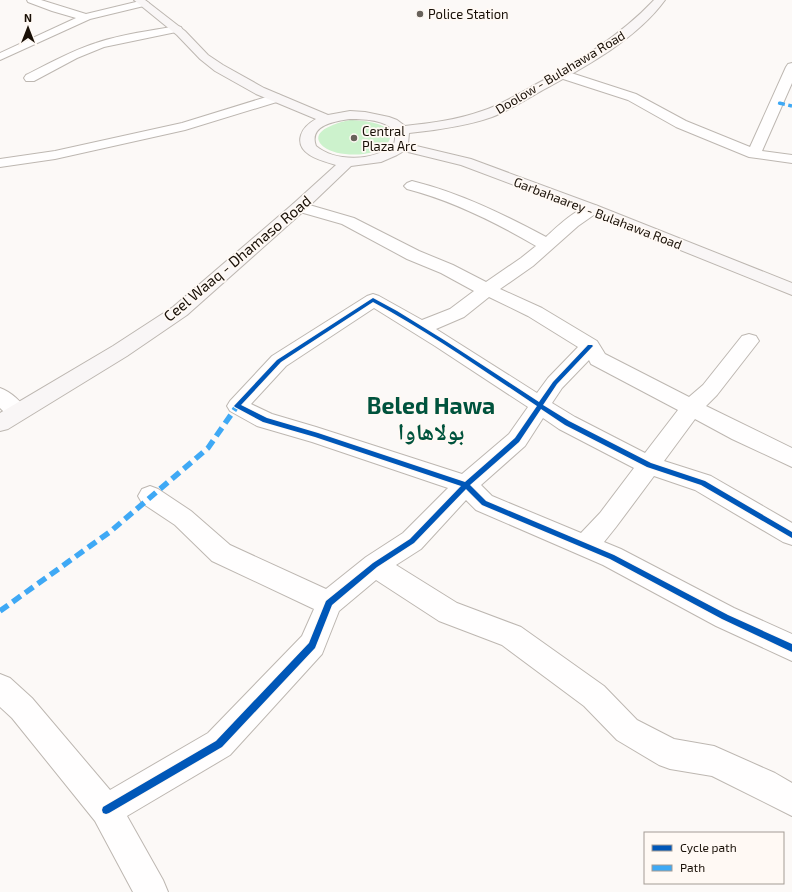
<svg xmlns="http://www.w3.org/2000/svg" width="792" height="892" viewBox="0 0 792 892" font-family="'Exo 2','Noto Naskh Arabic',sans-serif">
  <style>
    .green { fill: #ccf2cc }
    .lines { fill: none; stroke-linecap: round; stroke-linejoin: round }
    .minor-casing { stroke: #bdb7b1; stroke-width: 2 }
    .secondary-casing { stroke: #bdb7b1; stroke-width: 2 }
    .minor { fill: #fffefe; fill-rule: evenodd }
    .secondary { fill: #f9f6f6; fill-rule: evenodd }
    .quiet-far2 { stroke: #3fa9f5; stroke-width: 2.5; stroke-dasharray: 5 2.5; stroke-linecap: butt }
    .quiet-far1 { stroke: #3fa9f5; stroke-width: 3.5; stroke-dasharray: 6 3.5; stroke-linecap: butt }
    .quiet { stroke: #3fa9f5; stroke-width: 5.5; stroke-dasharray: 10 5.5; stroke-linecap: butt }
    .cycleway-casing { stroke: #fff9f4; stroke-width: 2 }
    .cycleway { fill: #0057b8; fill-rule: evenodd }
    .poi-dot { fill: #68625b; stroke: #fff9f4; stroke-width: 1.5 }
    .labels { text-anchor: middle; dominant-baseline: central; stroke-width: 3.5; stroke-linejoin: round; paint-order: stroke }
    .far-poi-label { font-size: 13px; fill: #191007; stroke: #fff9f4; text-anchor: start }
    .far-street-label { font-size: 13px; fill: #191007; stroke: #fff9f4 }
    .street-label { font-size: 15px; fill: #191007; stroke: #fff9f4 }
    .town-label { font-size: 23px; font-weight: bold; fill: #00533d; stroke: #fff9f4 }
  </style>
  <rect width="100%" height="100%" fill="#fcf9f7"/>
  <path class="green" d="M 350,120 C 360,120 399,123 389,141 C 380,158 338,158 324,147 C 305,131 340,122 350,120 Z"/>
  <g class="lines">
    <defs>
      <path id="minor" d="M 27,0 L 41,0 L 86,14 L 144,0 L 149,3 L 148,5 L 90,19 L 0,60 L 0,53 L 76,18 L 52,11 L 28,2 Z
        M 177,26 L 181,27 L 182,29 L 181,31 L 104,47 L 77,58 L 34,81 L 26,81 L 24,78 L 26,75 C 48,64 71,51 96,43 C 122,34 150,31 177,26 Z
        M 792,63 L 792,83 L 762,151 L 792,155 L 792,163 L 749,157 L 676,127 L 628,100 L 557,77 L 555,74 L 557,71 L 565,71 L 636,94 L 686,121 L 750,147 L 786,67 L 788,64 Z
        M 276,94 L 280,95 L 282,98 L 280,101 L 185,130 L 55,159 L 0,167 L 0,159 L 55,151 L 182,123 Z
        M 412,181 C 460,193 503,214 546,237 C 557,227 582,202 598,206 L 600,209 L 598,212 L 578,226 L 533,266 L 500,289 L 542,308 L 597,341 L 605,354 L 689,397 L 703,385 L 742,336 L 749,334 L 756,336 L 759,341 L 717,395 L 706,406 L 792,448 L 792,467 L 732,439 L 695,419 L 664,461 L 711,476 L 792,523 L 792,545 L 783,542 L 695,490 L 654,476 L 616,527 L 604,542 L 621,549 L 734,608 L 792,634 L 792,661 L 716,626 L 603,565 L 476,510 L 466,500 L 421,549 L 396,565 L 457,603 L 521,627 L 604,686 L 637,720 L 674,739 L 714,746 L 775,773 L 792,783 L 792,816 L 712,776 L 670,769 L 659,765 L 617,740 L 584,706 L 502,645 L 439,621 L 376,580 L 339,611 L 322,654 L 230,755 L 127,816 L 163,880 L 168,892 L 133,892 L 95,821 L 12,718 L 0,707 L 0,674 L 10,678 L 32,698 L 110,790 L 208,733 L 302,636 L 314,609 L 212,561 L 175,525 L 142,503 L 138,496 L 142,489 L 150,486 L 158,489 L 191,511 L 230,545 L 326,589 L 366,557 L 403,533 L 448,488 L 312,442 L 257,426 L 230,411 L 227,406 L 230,401 L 272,356 L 367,296 L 373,294 L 379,296 L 422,320 L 450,309 L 474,291 L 441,273 L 407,259 L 342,224 L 293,210 L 291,207 L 293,204 L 299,202 L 354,218 L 419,251 L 453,265 L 486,282 L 521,258 L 536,246 C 495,222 453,201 407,189 L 404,186 L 407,183 ZM 489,297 L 528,316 L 578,347 L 548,378 L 537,393 L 436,329 L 464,317 ZM 374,308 L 435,346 L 528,407 L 509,434 L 462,474 L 316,427 L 272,414 L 251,404 L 286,366 ZM 589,360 L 591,364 L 678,410 L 645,453 L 575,417 L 552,403 L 562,388 ZM 543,418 L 559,429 L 634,468 L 600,513 L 581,533 L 492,496 L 481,485 L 525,446 Z
        M 0,388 C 11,392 22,402 28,412 L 24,418 C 13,421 8,416 0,408 Z"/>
      <path id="secondary" d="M 134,0 L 145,0 L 185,31 L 208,55 L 223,65 L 264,88 L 328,115 L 350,111 L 365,112 L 389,117 L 397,120 L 405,126 C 431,123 457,120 482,111 C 499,106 515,96 531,87 C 576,63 619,37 654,0 L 665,0 C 636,40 583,68 541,91 C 525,100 510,110 492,117 C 466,126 437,130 409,133 L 408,144 L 471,159 L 598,206 L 792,283 L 792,295 L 586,212 L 461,165 L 404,151 L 397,155 L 381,162 L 351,166 L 305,210 L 187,315 L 127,356 L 8,429 L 0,431 L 0,413 L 113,346 L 173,307 L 293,204 L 336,165 C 323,161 295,155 301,135 C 303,128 309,123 316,119 L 256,94 L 215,71 L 200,59 L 177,35 ZM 350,119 C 366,119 402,120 394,144 C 374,162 335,162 316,146 C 308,125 336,121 350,119 Z"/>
    </defs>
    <use href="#minor" class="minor-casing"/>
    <use href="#secondary" class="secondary-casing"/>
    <use href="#minor" class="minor"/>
    <use href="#secondary" class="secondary"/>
    <path class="quiet-far2" d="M 778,103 L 784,104"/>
    <path class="quiet-far1" d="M 779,103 L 792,106"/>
    <path class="quiet" d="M 0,611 L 111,531 L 208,448 L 237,406"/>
    <defs>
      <path id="cycleway" d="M 373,298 L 397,311 L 444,340 L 539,402 L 553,382 L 588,345 L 592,345 L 593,346 L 592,347 L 557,384 L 543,405 L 569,421 L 651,463 L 705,481 L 792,532 L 792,538 L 701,485 L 647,467 L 565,425 L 541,409 L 519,442 L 470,485 L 486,501 L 614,555 L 728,615 L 792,644 L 792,652 L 722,619 L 610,559 L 482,505 L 466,489 L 414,543 L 377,567 L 332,605 L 315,648 L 222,747 L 109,813 L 106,814 L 103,813 L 102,810 L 103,807 L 216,741 L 309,643 L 326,601 L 373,563 L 410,539 L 461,486 L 315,437 L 263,422 L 235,407 L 234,406 L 277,360 ZM 373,302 C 430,333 483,370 537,406 L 515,438 L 465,482 L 318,433 L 267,418 L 241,405 L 281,362 Z"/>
    </defs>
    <use href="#cycleway" class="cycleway-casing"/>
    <use href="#cycleway" class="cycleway"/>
  </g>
  <g class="poi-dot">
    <circle cx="420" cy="14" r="4"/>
    <circle cx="354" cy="138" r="4"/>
  </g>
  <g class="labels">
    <g class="far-poi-label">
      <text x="428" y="14">Police Station</text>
      <text x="362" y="131">Central<tspan x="362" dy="15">Plaza Arc</tspan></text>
    </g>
    <g class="far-street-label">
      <text transform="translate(560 72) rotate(-31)">Doolow - Bulahawa Road</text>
      <text transform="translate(598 213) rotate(21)">Garbahaarey - Bulahawa Road</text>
    </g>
    <g class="street-label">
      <text transform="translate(237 258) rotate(-40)">Ceel Waaq - Dhamaso Road</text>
    </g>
    <g class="town-label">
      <text x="431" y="405">Beled Hawa<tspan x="431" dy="26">بولاهاوا</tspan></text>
    </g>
  </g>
  <rect x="644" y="832" width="140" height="52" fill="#fff9f4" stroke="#a39c95"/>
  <rect x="652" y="845" width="20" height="6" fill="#0057b8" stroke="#a39c95"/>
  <text x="680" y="852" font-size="12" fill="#191007">Cycle path</text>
  <rect x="652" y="865" width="20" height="6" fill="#3fa9f5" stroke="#a39c95"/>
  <text x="680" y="872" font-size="12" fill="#191007">Path</text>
  <g transform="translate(28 28)" stroke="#fff9f4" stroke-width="3" paint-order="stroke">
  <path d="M0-3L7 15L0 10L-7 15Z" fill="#191007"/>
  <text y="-6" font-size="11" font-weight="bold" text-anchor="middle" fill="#191007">N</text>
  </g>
</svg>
